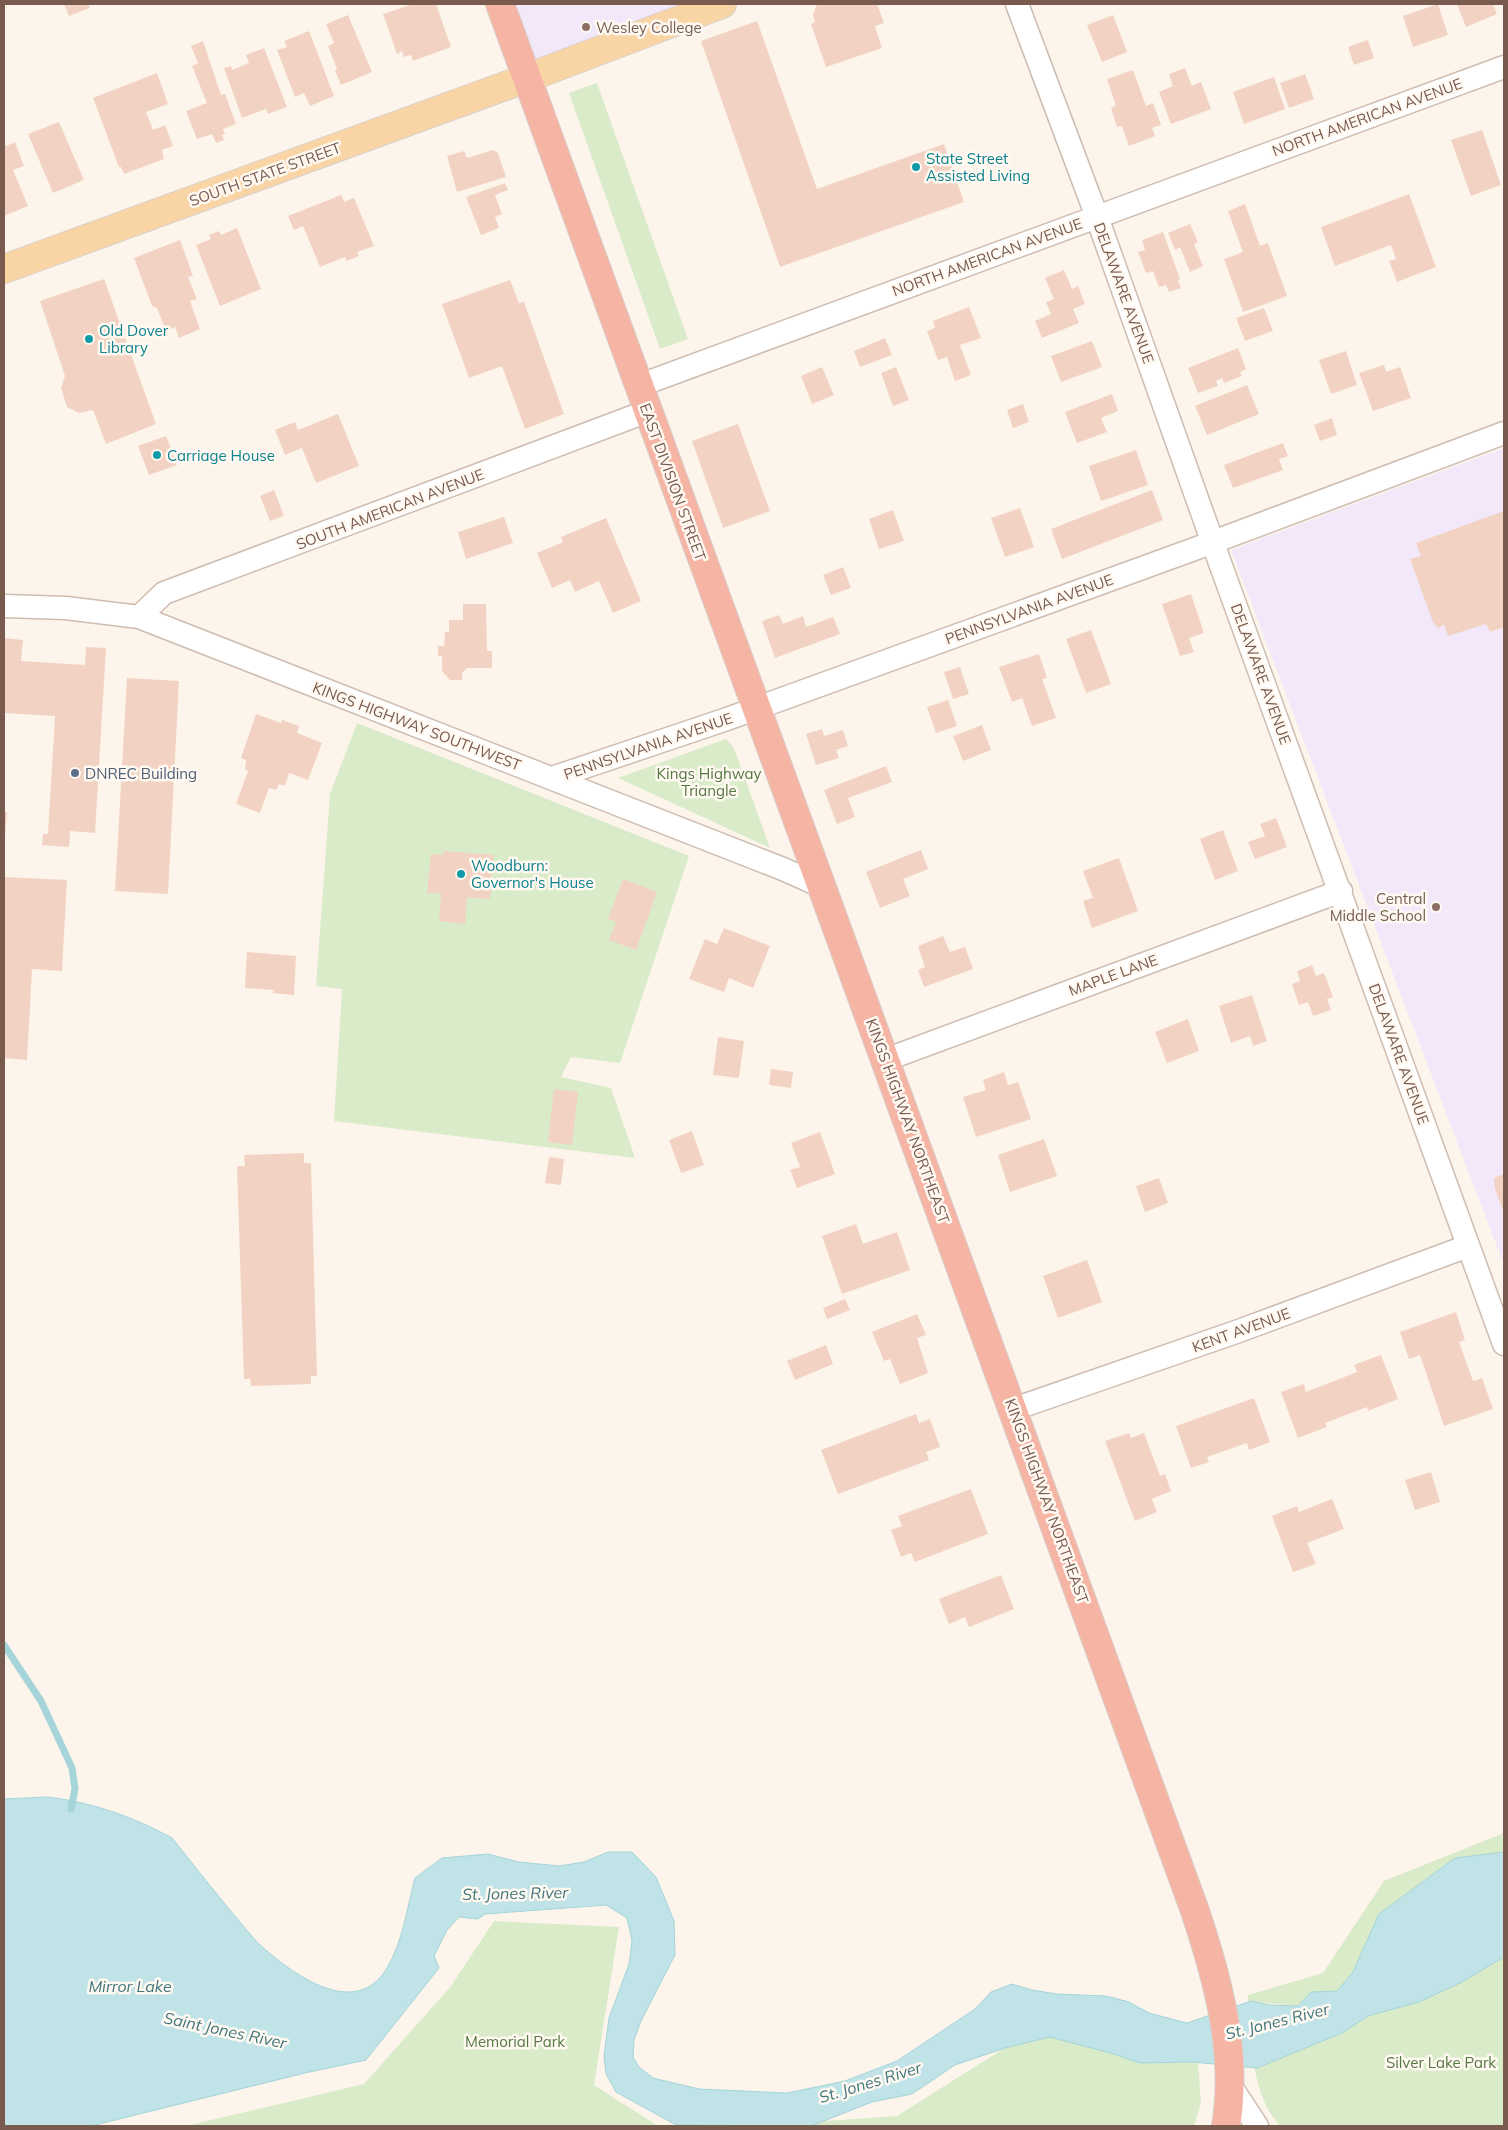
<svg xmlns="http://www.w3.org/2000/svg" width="1508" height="2130" viewBox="0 0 1508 2130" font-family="Mulish,sans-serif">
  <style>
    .education { fill: #f2e8f9 }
    .green { fill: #d9ebc9 }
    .water { fill: #bfe3e7; stroke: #a5d4d9 }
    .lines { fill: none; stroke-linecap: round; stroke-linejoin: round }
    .stream { stroke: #a5d4d9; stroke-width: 7 }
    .building { fill: #f2d3c3 }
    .minor-casing { stroke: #cfbcb0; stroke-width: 25 }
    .major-casing { stroke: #d9d1cd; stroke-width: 30 }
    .highway-casing { stroke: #d9d1cd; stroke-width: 30 }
    .minor { stroke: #fff; stroke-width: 22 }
    .major { stroke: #f9d5a6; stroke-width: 28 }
    .highway { stroke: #f5b4a4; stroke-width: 28 }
    .education-dot { fill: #8d6e63; stroke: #fff9f2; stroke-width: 2 }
    .culture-dot { fill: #0f9aa8; stroke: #fff9f2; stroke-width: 2 }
    .service-dot { fill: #5c6f8a; stroke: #fff9f2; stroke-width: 2 }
    .labels { text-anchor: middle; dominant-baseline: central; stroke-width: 5; stroke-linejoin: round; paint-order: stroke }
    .education-label { font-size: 15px; fill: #785e54; stroke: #fff9f2; text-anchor: start }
    .street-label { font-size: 15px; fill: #785a4e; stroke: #fff9f2 }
    .culture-label { font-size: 15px; fill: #0d838f; stroke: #fff9f2; text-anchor: start }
    .service-label { font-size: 15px; fill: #4e5e75; stroke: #fff9f2; text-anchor: start }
    .park-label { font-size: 15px; fill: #557842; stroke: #fff9f2 }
    .water-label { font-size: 16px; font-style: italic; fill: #40767d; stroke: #fff9f2 }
  </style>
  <rect width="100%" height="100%" fill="#fdf5ec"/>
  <path class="education" d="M 500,4 L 726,4 L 527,78 Z
    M 1504,448 L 1504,1265 L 1231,550 Z"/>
  <path class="green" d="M 597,83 L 688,339 L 660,349 L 569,93 Z
    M 357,723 L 689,856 L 620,1063 L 571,1057 L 561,1077 L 611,1088 L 635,1158 L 334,1121 L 342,989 L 316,986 L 330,794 Z
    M 726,739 L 734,748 L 770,848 L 618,778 Z
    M 1504,1833 L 1504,1852 L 1455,1858 L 1379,1914 L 1353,1972 L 1337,1991 L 1311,1992 L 1298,2006 L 1251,2002 L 1257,2068 L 1342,2033 L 1368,2016 L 1419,2002 L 1462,1982 L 1504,1957 L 1504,2126 L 1280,2126 C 1249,2091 1252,2039 1248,1995 L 1323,1973 L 1384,1881 Z
    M 494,1921 L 619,1927 L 594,2085 L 658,2126 L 186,2126 L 364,2084 L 451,1986 Z
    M 1061,2035 L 1140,2063 L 1198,2062 L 1201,2103 L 1194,2126 L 756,2126 L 897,2116 L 1011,2044 Z"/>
  <path class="water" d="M 47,1797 C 91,1802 134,1817 172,1838 C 193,1864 213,1890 234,1915 C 242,1924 250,1935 259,1944 C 290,1972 355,2022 387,1968 C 403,1941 407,1908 415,1878 L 442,1858 L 488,1854 L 519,1862 L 559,1866 L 584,1862 L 608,1852 L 632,1852 L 656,1877 L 674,1921 L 675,1955 L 641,2021 L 634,2040 L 633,2057 L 639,2067 L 653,2078 L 699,2089 L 787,2093 L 845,2081 L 897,2061 L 975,2009 L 991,1992 L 1012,1984 L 1032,1990 L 1057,1994 L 1106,1996 L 1129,2002 L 1149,2013 L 1187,2023 L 1251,2001 L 1269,2005 L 1298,2006 L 1311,1992 L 1337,1991 L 1353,1972 L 1379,1914 L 1455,1858 L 1504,1852 L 1504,1957 L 1462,1982 L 1419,2002 L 1368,2016 L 1342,2033 L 1257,2068 L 1192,2062 L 1140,2063 L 1114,2054 L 1050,2037 L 1005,2048 L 955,2065 L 912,2094 L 872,2102 L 811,2126 L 676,2125 L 616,2092 L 606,2074 L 604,2056 L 609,2018 L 629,1964 L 632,1941 L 627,1918 L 606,1905 L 485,1914 L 478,1919 L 459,1917 L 447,1930 L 434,1956 L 439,1968 L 366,2060 L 305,2073 L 91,2126 L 4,2126 L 4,1799 Z"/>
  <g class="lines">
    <path class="stream" d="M 4,1645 L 41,1701 L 72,1768 L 75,1789 L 71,1809"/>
  </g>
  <path class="building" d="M 64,4 L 88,4 L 90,8 L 69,16 Z
    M 413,4 L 436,4 L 451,47 L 413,61 L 411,55 L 404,57 L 402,51 L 397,54 L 383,14 Z
    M 817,4 L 877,4 L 884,23 L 875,26 L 882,48 L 826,67 L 811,24 L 815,22 L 813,15 Z
    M 1438,4 L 1448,35 L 1413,47 L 1403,16 Z
    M 1457,4 L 1493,4 L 1497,14 L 1466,27 Z
    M 348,15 L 372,72 L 341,85 L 335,70 L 337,69 L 328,46 L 334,43 L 326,24 Z
    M 1113,15 L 1127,52 L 1102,62 L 1087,25 Z
    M 757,21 L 817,189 L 944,144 L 964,202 L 780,267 L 701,41 Z
    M 309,31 L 334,96 L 310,106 L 304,93 L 295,97 L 277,50 L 287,47 L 284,41 Z
    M 1368,40 L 1374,58 L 1354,65 L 1348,47 Z
    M 203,41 L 221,95 L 225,94 L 236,124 L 223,129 L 225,134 L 222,135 L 224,140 L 216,143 L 212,134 L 197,139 L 186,111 L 207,103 L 192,66 L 198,63 L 191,46 Z
    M 264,48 L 287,107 L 268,114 L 266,109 L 242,118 L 224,68 L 231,66 L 232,70 L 249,63 L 246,55 Z
    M 1185,68 L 1192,86 L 1201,82 L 1211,109 L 1171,124 L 1159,92 L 1173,86 L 1169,74 Z
    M 1133,70 L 1146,106 L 1153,103 L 1161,125 L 1152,128 L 1155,136 L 1129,146 L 1122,126 L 1117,127 L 1111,108 L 1116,106 L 1107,79 Z
    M 157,73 L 168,104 L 146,112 L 153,130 L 165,125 L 173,146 L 162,150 L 164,159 L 124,174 L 121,167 L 119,167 L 93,98 Z
    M 1305,74 L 1314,99 L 1289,108 L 1280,83 Z
    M 1274,77 L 1285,109 L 1244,124 L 1233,92 Z
    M 59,122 L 84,180 L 53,193 L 28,134 Z
    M 1482,130 L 1501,185 L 1471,196 L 1451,140 Z
    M 15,142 L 24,166 L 13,170 L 28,206 L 4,216 L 4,147 Z
    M 493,150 L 498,153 L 506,177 L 457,192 L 447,156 L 464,151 L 467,158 Z
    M 505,183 L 508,190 L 495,195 L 502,214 L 495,217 L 499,228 L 481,235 L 466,197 Z
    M 1409,194 L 1436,267 L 1397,282 L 1389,261 L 1396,259 L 1391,245 L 1335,266 L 1321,227 Z
    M 341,195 L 344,202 L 354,198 L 374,246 L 357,252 L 359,256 L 347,261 L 345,257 L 320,267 L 303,226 L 294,230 L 288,216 Z
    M 1245,204 L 1260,246 L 1268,243 L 1287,296 L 1243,312 L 1224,259 L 1243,252 L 1228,211 Z
    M 1190,224 L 1198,242 L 1194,244 L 1203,266 L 1190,272 L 1180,247 L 1175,250 L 1168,233 Z
    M 237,228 L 261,289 L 220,306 L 196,245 L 211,239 L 209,235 L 219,231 L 221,235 Z
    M 1163,232 L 1180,279 L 1178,280 L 1181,288 L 1169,292 L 1166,285 L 1159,287 L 1153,271 L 1146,273 L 1138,252 L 1145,250 L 1142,240 Z
    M 180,240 L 193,276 L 188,277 L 197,299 L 190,301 L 200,329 L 179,338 L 175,327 L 166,331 L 157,308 L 152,306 L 134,258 Z
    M 1064,270 L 1072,289 L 1078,286 L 1085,304 L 1073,309 L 1079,323 L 1042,338 L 1035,321 L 1051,314 L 1046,302 L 1054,299 L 1045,278 Z
    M 104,279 L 156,424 L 106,444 L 93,410 L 79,413 L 67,407 L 61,388 L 65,376 L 40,301 Z
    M 510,280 L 519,303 L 524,302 L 564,414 L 525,429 L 502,366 L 469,378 L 442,304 Z
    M 969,307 L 981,338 L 960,345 L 971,375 L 955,381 L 947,357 L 938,360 L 927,331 L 935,328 L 933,321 Z
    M 1264,308 L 1273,331 L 1245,341 L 1236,318 Z
    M 885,338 L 892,355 L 860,367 L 854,351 Z
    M 1092,341 L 1102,367 L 1061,382 L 1051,356 Z
    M 1238,348 L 1246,369 L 1240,372 L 1242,376 L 1224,383 L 1222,378 L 1216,381 L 1218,386 L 1198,393 L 1188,368 Z
    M 1346,351 L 1357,385 L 1331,394 L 1319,360 Z
    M 1384,365 L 1386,372 L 1400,367 L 1411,398 L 1373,411 L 1359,373 Z
    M 822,367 L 834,395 L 812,404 L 801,376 Z
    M 896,367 L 909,400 L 893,406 L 881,373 Z
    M 1247,385 L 1259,414 L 1207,435 L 1195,406 Z
    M 1112,394 L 1118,411 L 1101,418 L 1107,432 L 1077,443 L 1065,412 Z
    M 1023,404 L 1029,422 L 1013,428 L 1007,410 Z
    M 338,414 L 359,466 L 316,483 L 302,448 L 285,455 L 275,430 L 295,422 L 298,430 Z
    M 1332,418 L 1337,435 L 1320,441 L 1314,425 Z
    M 738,424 L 770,511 L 723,528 L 692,441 Z
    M 166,436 L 177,465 L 149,475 L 138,446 Z
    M 1283,443 L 1288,456 L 1279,459 L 1283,470 L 1233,488 L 1224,465 Z
    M 1136,450 L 1148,485 L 1101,501 L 1089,466 Z
    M 274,490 L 284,516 L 270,521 L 260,496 Z
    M 1152,490 L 1163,520 L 1062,559 L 1051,529 Z
    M 1020,508 L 1034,547 L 1005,557 L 991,518 Z
    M 893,510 L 904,541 L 879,549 L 869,519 Z
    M 1504,511 L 1504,627 L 1490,632 L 1486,624 L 1448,636 L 1444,625 L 1438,628 L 1433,622 L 1410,559 L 1421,556 L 1416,543 Z
    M 504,517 L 513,543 L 466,559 L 458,532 Z
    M 606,518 L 641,601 L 613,613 L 599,581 L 575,592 L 570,580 L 552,588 L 537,553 L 563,542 L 561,537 Z
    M 843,567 L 851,588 L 831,595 L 823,575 Z
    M 1191,594 L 1204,633 L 1189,638 L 1194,652 L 1180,656 L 1162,604 Z
    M 463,604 L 486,604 L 487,651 L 492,651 L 492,668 L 467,668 L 462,673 L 462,680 L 450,680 L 442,671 L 442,656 L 438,656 L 438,646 L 444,646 L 445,632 L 449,632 L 449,620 L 463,620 Z
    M 779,615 L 783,624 L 803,616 L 806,627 L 833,617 L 840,634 L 775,658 L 762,621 Z
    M 1091,630 L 1111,684 L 1086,693 L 1066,639 Z
    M 4,638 L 23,640 L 21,661 L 85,665 L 86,647 L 106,648 L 95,833 L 70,831 L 69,847 L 42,845 L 43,834 L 48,834 L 55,716 L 4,713 Z
    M 1039,654 L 1047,678 L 1042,679 L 1056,718 L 1032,726 L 1022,698 L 1012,702 L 999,667 Z
    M 960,667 L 969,694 L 953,699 L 944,672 Z
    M 127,678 L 179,681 L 168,894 L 115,891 Z
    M 948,700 L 957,726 L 936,733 L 927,707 Z
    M 256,714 L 281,723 L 282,720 L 299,726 L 297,733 L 322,743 L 308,780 L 289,773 L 285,786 L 279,784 L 276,790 L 269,788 L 260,813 L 236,804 L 248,771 L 245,769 L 246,760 L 241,758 Z
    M 982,725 L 991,750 L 963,761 L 953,736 Z
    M 822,729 L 824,736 L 843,730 L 848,746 L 836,750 L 839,758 L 816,765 L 806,734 Z
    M 886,766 L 892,782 L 848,798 L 855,817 L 837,824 L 824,790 Z
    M 4,812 L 7,812 L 5,836 L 4,836 Z
    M 1276,818 L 1287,847 L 1255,859 L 1248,842 L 1265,836 L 1260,824 Z
    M 1223,830 L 1238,871 L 1215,880 L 1200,839 Z
    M 921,850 L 928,869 L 903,879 L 910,896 L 880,908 L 866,872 Z
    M 444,851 L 494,855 L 490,899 L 467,897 L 465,924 L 439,921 L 441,893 L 427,893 L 431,854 L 443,855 Z
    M 1119,858 L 1138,911 L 1092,928 L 1083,901 L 1093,898 L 1083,871 Z
    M 4,877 L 67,880 L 62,971 L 32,969 L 27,1060 L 4,1058 Z
    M 623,879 L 657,892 L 636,950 L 609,940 L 616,922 L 608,919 Z
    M 724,928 L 770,946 L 753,988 L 729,978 L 724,992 L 689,979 L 705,939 L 717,944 Z
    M 943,936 L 950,952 L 965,947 L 973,969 L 924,987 L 918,970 L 925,967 L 918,946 Z
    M 247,952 L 296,956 L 294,995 L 273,993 L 274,990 L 245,988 Z
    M 1312,965 L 1316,976 L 1324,973 L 1333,997 L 1327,999 L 1331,1010 L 1313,1016 L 1308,1002 L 1299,1005 L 1292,984 L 1300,981 L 1297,971 Z
    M 1252,995 L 1267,1041 L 1253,1046 L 1250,1036 L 1231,1043 L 1219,1006 Z
    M 1188,1019 L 1199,1051 L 1167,1063 L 1155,1032 Z
    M 718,1037 L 744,1041 L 739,1078 L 713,1075 Z
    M 771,1069 L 793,1072 L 791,1088 L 769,1085 Z
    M 1004,1072 L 1008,1085 L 1018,1082 L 1031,1119 L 976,1137 L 963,1097 L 986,1090 L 983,1080 Z
    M 554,1089 L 578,1092 L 572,1145 L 548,1142 Z
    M 692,1131 L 704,1165 L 681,1173 L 669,1140 Z
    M 820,1132 L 835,1174 L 797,1188 L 790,1170 L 800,1167 L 791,1143 Z
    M 1044,1139 L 1057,1176 L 1010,1192 L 998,1155 Z
    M 304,1153 L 304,1163 L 311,1163 L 317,1376 L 311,1376 L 311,1384 L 251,1386 L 250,1379 L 244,1379 L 237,1166 L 245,1166 L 244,1155 Z
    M 549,1157 L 564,1159 L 561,1185 L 545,1183 Z
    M 1504,1174 L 1504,1213 L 1495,1189 L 1494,1178 Z
    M 1159,1178 L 1168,1203 L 1145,1212 L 1136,1186 Z
    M 856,1224 L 863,1244 L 897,1232 L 910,1270 L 842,1294 L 822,1236 Z
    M 1087,1260 L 1102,1302 L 1058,1318 L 1043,1276 Z
    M 845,1299 L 850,1310 L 827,1319 L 823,1308 Z
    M 1456,1312 L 1465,1340 L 1459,1342 L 1473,1381 L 1482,1378 L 1493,1409 L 1444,1426 L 1420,1355 L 1409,1359 L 1400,1332 Z
    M 917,1314 L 926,1335 L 917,1338 L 928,1373 L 900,1384 L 890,1359 L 884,1361 L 872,1332 Z
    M 826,1345 L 833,1364 L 795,1380 L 787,1361 Z
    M 1381,1355 L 1398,1399 L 1368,1411 L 1367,1407 L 1325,1423 L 1327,1427 L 1298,1438 L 1281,1392 L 1304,1384 L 1306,1392 L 1357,1372 L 1354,1365 Z
    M 1254,1398 L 1270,1442 L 1249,1450 L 1247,1443 L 1207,1457 L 1209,1462 L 1191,1468 L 1176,1426 Z
    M 916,1414 L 919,1423 L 930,1419 L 940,1447 L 926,1452 L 929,1460 L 838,1494 L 821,1450 Z
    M 1129,1433 L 1131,1438 L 1144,1433 L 1160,1476 L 1165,1474 L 1171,1491 L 1152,1499 L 1157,1512 L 1135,1521 L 1105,1441 Z
    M 1431,1472 L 1440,1502 L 1415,1510 L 1405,1480 Z
    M 971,1489 L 988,1534 L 915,1562 L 911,1553 L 901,1557 L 891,1530 L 902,1526 L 898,1516 Z
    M 1332,1499 L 1344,1529 L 1307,1543 L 1316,1564 L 1293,1572 L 1272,1516 L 1297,1506 L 1299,1512 Z
    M 1001,1575 L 1014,1609 L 969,1627 L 965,1617 L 949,1624 L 939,1599 Z"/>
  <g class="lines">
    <defs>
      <path id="minor" d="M 1017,4 L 1097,217 L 1220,563 L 1504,1344
        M 638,386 L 1504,67
        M 4,606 L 66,608 L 139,617 L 783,869 L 821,886
        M 139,617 L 164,593 L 648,411
        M 552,778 L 727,719 L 1189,551 L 1504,433
        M 885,1060 L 1341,891
        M 1014,1409 L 1236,1332 L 1468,1246
        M 1230,2085 L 1257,2126"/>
      <path id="major" d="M 4,269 L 527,78 L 722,4"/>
      <path id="highway" d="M 500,4 C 730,640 963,1275 1195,1911 C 1218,1980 1238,2053 1226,2126"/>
    </defs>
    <use href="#minor" class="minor-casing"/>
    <use href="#major" class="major-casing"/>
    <use href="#highway" class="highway-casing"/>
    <use href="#minor" class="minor"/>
    <use href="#major" class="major"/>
    <use href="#highway" class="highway"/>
  </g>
  <g class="education-dot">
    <circle cx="586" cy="27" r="5"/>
    <circle cx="1436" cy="907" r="5"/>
  </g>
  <g class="culture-dot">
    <circle cx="916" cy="167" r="5"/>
    <circle cx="89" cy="339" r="5"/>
    <circle cx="157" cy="455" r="5"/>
    <circle cx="461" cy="874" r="5"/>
  </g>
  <circle class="service-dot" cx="75" cy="773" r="5"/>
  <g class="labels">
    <g class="education-label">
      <text x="596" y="27">Wesley College</text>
      <text x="1426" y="898" text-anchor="end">Central<tspan x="1426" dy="17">Middle School</tspan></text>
    </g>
    <g class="street-label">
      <text transform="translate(1367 117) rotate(-20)">NORTH AMERICAN AVENUE</text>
      <text transform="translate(265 174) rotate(-20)">SOUTH STATE STREET</text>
      <text transform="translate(987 257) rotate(-20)">NORTH AMERICAN AVENUE</text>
      <text transform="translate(1124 293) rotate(70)">DELAWARE AVENUE</text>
      <text transform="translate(673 482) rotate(70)">EAST DIVISION STREET</text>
      <text transform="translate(390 509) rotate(-21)">SOUTH AMERICAN AVENUE</text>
      <text transform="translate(1029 609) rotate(-20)">PENNSYLVANIA AVENUE</text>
      <text transform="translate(1261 674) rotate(70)">DELAWARE AVENUE</text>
      <text transform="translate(417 726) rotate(21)">KINGS HIGHWAY SOUTHWEST</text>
      <text transform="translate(648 746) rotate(-19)">PENNSYLVANIA AVENUE</text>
      <text transform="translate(1113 975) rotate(-20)">MAPLE LANE</text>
      <text transform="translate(1399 1054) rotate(70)">DELAWARE AVENUE</text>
      <text transform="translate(908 1121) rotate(70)">KINGS HIGHWAY NORTHEAST</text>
      <text transform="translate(1241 1330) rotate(-20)">KENT AVENUE</text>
      <text transform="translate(1047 1501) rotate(70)">KINGS HIGHWAY NORTHEAST</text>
    </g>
    <g class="culture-label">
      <text x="926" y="158">State Street<tspan x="926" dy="17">Assisted Living</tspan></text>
      <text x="99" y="330">Old Dover<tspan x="99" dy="17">Library</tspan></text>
      <text x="167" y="455">Carriage House</text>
      <text x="471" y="865">Woodburn:<tspan x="471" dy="17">Governor's House</tspan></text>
    </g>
    <g class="service-label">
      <text x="85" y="773">DNREC Building</text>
    </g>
    <g class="park-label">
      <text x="709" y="773">Kings Highway<tspan x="709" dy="17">Triangle</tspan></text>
      <text x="515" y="2041">Memorial Park</text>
      <text x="1441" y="2062">Silver Lake Park</text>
    </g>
    <g class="water-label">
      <text transform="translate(515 1893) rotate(-1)">St. Jones River</text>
      <text x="130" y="1986">Mirror Lake</text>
      <text transform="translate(1277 2021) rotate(-14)">St. Jones River</text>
      <text transform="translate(225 2030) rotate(12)">Saint Jones River</text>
      <text transform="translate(870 2082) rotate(-17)">St. Jones River</text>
    </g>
  </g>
  <rect width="1508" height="2130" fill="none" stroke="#785a4e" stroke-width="10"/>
</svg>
